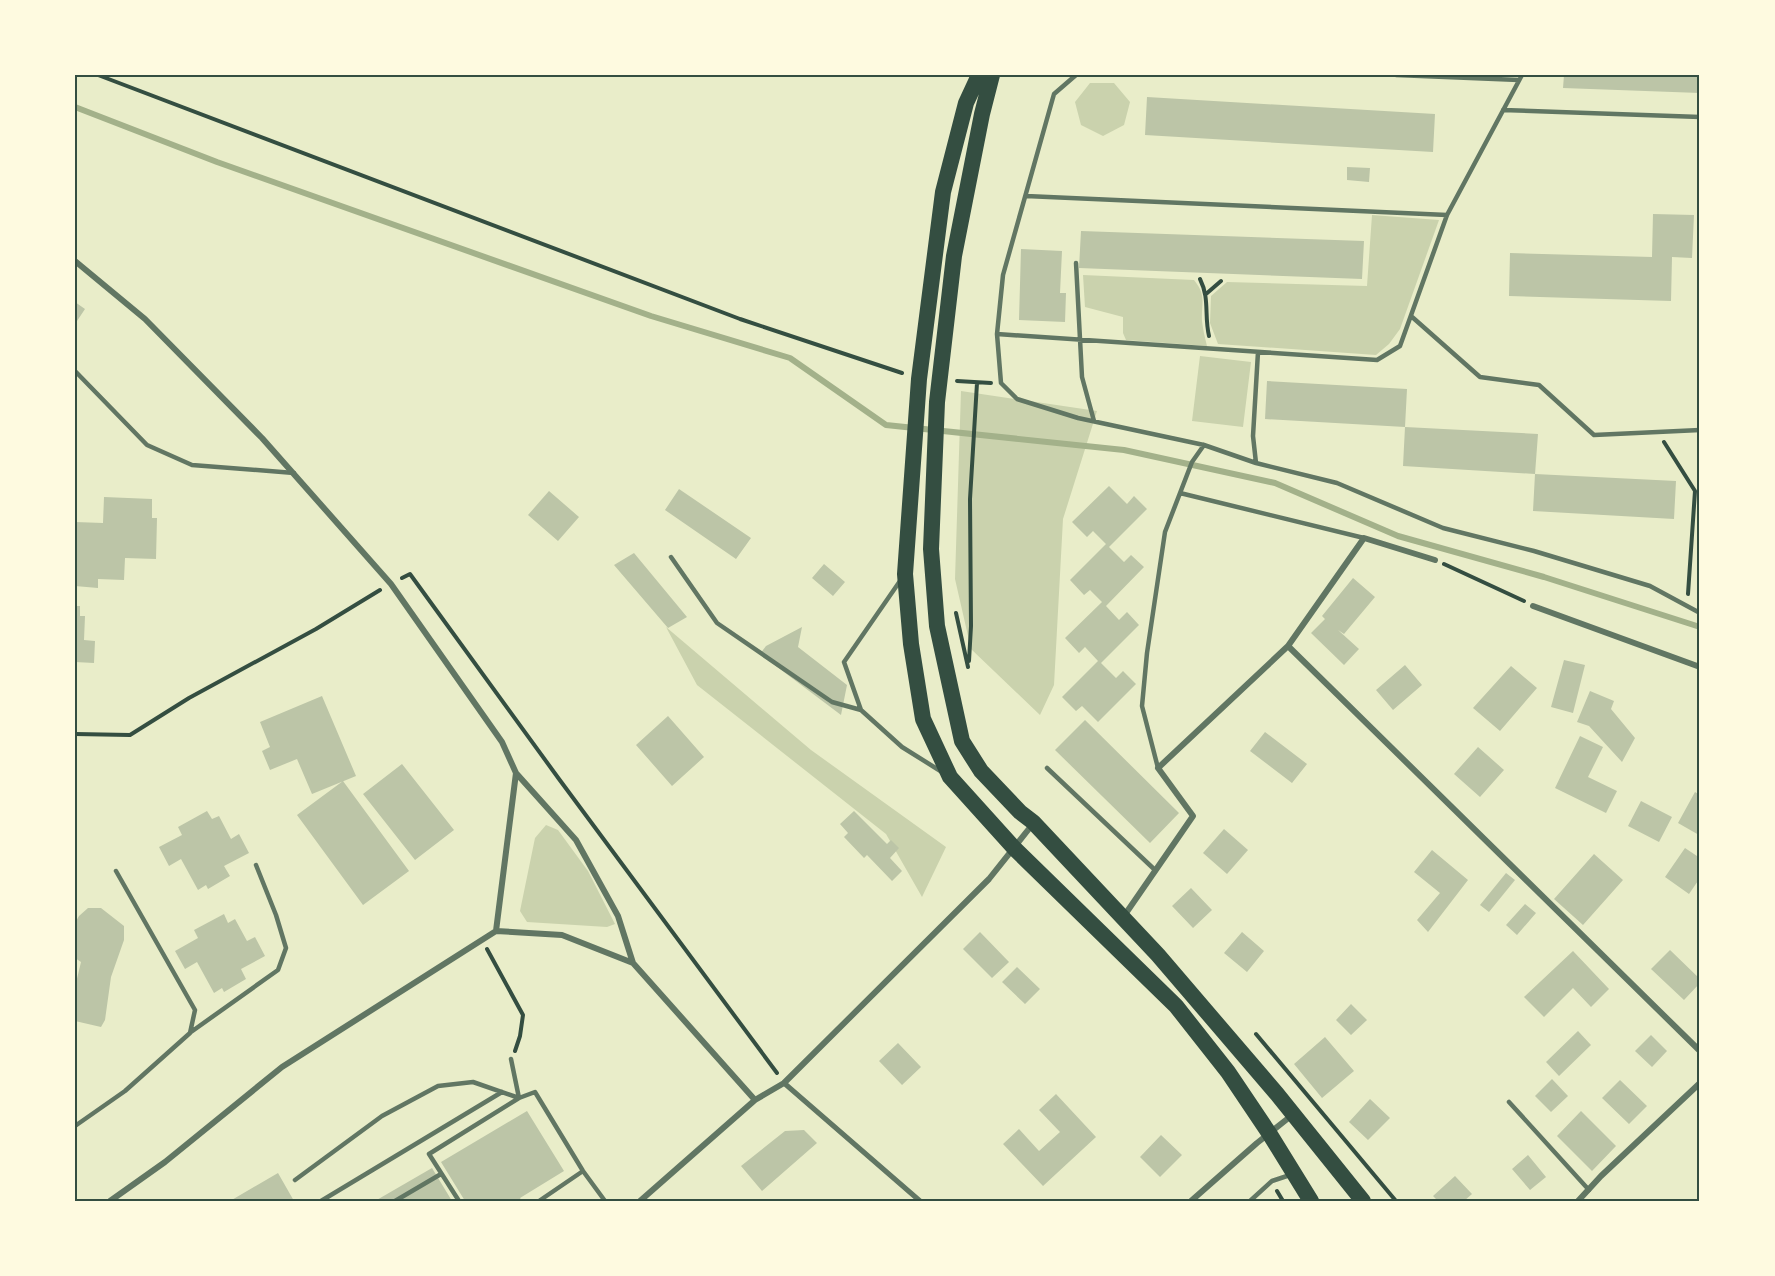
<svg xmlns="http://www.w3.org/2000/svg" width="1775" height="1276" viewBox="0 0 1775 1276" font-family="Literata,serif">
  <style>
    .green { fill: #cad2ad }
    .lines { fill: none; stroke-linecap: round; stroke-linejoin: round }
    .stream { stroke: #a3b18a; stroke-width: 6 }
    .building { fill: #bcc5a7 }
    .path { stroke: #344e41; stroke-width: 4 }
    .service { stroke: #617663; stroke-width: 4.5 }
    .pedestrian { stroke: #617663; stroke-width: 5 }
    .minor { stroke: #617663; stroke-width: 6 }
    .trunk { stroke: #344e41; stroke-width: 16 }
    .neatline { fill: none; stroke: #344e41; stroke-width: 2 }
  </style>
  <rect width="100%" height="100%" fill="#e9edc9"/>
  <path class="green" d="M 1090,83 L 1114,83 L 1130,102 L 1124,125 L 1103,136 L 1081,125 L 1075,102 Z
    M 1372,215 L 1439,220 L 1400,329 L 1389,344 L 1376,355 L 1218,344 L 1210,323 L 1211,296 L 1227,282 L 1367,286 Z
    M 1083,275 L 1194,280 C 1207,296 1201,303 1202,321 C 1203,330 1205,338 1207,346 L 1126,340 L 1123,333 L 1123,317 L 1085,307 Z
    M 1200,356 L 1251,362 L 1243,427 L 1192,421 Z
    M 961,391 L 1097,411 L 1063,519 L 1054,685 L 1040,715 L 971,649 L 955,579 Z
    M 666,627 L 811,750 L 946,847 L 922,897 L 886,834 L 697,685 Z
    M 546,825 L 558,830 L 588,871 L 615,924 L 607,927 L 527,922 L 520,911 L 535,838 Z"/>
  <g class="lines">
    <path class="stream" d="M 75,107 L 217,162 L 651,316 L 790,358 L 886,425 L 1124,450 L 1275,483 L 1398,536 L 1544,577 L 1700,627"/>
  </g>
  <path class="building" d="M 1564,75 L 1700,75 L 1700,93 L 1563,88 Z
    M 1147,97 L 1435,114 L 1433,152 L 1145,135 Z
    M 1347,167 L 1370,168 L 1369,182 L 1347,180 Z
    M 1653,214 L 1694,215 L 1692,258 L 1672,257 L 1671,301 L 1509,296 L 1510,253 L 1652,257 Z
    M 1081,231 L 1364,241 L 1362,279 L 1079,268 Z
    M 1021,249 L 1062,251 L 1060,293 L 1066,293 L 1065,322 L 1019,320 Z
    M 75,302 L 85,309 L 75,324 Z
    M 1267,381 L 1407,389 L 1405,427 L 1538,434 L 1535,474 L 1676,481 L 1674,519 L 1533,511 L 1535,474 L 1403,466 L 1405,427 L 1265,419 Z
    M 1109,486 L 1127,504 L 1134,496 L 1147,509 L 1109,547 L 1124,562 L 1131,555 L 1144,567 L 1106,606 L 1119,620 L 1127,612 L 1139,625 L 1101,663 L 1116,678 L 1123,671 L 1136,684 L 1098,722 L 1082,706 L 1076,711 L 1062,697 L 1098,661 L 1085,647 L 1079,653 L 1065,638 L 1102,602 L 1090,590 L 1084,595 L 1070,580 L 1106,544 L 1093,531 L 1087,537 L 1072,522 Z
    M 679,489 L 751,538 L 736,559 L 665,510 Z
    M 549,491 L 579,517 L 558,541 L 528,515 Z
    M 104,497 L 152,499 L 152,518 L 157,518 L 156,559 L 125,558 L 124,580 L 98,579 L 98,588 L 75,586 L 75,522 L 103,523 Z
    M 634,553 L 687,617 L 668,628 L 614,565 Z
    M 824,564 L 845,582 L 833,596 L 812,578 Z
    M 1353,578 L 1375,597 L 1344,634 L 1338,630 L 1359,649 L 1344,665 L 1311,633 L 1325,619 L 1322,616 Z
    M 75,606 L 80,606 L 80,616 L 85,616 L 84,640 L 95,641 L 94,663 L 75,662 Z
    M 802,627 L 798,647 L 847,685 L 841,715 L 760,654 L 766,646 Z
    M 1564,660 L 1585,665 L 1573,713 L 1551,707 Z
    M 1405,665 L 1422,685 L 1393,710 L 1376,690 Z
    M 1511,666 L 1537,688 L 1500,731 L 1473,708 Z
    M 1590,691 L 1614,701 L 1611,709 L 1635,738 L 1622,762 L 1589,726 L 1577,722 Z
    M 322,696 L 356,776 L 312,794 L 297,759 L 270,770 L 262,751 L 270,747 L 260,722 Z
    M 668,716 L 704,757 L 672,786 L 636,745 Z
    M 1085,720 L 1179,813 L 1150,843 L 1055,750 Z
    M 1265,732 L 1307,764 L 1292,783 L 1250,751 Z
    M 1580,736 L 1603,747 L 1588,777 L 1617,791 L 1606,813 L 1555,788 Z
    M 1478,747 L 1504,770 L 1480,797 L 1454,774 Z
    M 402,764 L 454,830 L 415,860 L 363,794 Z
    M 343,781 L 409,871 L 363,905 L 297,815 Z
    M 1695,792 L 1700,795 L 1699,835 L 1678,823 Z
    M 1641,801 L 1672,817 L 1659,842 L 1628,826 Z
    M 207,811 L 212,819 L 219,816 L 231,839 L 239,834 L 249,853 L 224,866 L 230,876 L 208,889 L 206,885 L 198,890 L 181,859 L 169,866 L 159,847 L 182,835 L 178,827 Z
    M 854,811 L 887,844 L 891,840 L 899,848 L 890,858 L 902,871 L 892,881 L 867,855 L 864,858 L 844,837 L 848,833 L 840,824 Z
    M 1224,829 L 1248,850 L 1227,874 L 1203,853 Z
    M 1685,848 L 1700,858 L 1700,878 L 1689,894 L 1665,877 Z
    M 1432,850 L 1468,880 L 1428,932 L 1417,920 L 1440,893 L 1414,872 Z
    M 1594,854 L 1623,880 L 1583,925 L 1554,899 Z
    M 1506,873 L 1515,880 L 1489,912 L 1480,905 Z
    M 1191,888 L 1212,910 L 1193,928 L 1172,906 Z
    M 1525,904 L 1536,913 L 1517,935 L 1506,925 Z
    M 88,908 L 101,908 L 124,926 L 124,940 L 111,977 L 105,1020 L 101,1027 L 75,1021 L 75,987 L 81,962 L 75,958 L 75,923 L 79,916 Z
    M 224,914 L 228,923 L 235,919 L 247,941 L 255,937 L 265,956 L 241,969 L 246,979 L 224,992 L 222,988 L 214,993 L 197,962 L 185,969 L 175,951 L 198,938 L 194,930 Z
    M 980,932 L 1009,962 L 992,978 L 963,949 Z
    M 1242,932 L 1264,951 L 1247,972 L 1224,953 Z
    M 1670,950 L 1700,979 L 1700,983 L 1684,1000 L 1651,969 Z
    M 1573,951 L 1609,989 L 1591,1007 L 1573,988 L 1544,1017 L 1524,997 Z
    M 1017,967 L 1040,989 L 1025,1004 L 1002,982 Z
    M 1351,1004 L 1367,1020 L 1351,1035 L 1336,1020 Z
    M 1578,1031 L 1591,1045 L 1559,1076 L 1546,1062 Z
    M 1651,1035 L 1667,1051 L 1652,1067 L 1635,1051 Z
    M 1325,1037 L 1354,1071 L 1322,1098 L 1294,1064 Z
    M 898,1043 L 921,1067 L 902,1085 L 879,1061 Z
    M 1552,1079 L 1568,1096 L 1551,1112 L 1535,1096 Z
    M 1620,1080 L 1647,1106 L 1629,1124 L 1602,1098 Z
    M 1056,1094 L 1096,1137 L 1043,1186 L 1003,1144 L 1019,1129 L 1039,1151 L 1060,1132 L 1039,1110 Z
    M 1370,1099 L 1390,1118 L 1368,1140 L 1349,1122 Z
    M 527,1111 L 564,1171 L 520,1198 L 522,1201 L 465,1201 L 441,1162 Z
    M 1581,1111 L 1616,1146 L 1592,1171 L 1557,1136 Z
    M 804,1130 L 817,1143 L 762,1191 L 741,1166 L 785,1131 Z
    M 1161,1135 L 1182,1155 L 1160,1177 L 1140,1157 Z
    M 1528,1155 L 1546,1177 L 1530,1190 L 1512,1169 Z
    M 432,1168 L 452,1201 L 375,1201 Z
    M 278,1173 L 294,1201 L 230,1201 Z
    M 1455,1176 L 1472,1194 L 1464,1201 L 1438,1201 L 1433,1196 Z"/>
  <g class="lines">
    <path class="path" d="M 98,75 L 740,319 L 902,373
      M 1200,279 C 1210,299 1204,315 1209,336
      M 1206,294 L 1221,281
      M 957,381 L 991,383
      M 1664,442 L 1695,491 L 1688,594
      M 1444,564 L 1524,601
      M 402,578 L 410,574 L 559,779 L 777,1073
      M 956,613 L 968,667
      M 969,661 L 971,626 L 970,499 L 977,383
      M 75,734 L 130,735 L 189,698 L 316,629 L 380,590
      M 487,949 L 523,1015 L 520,1036 L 515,1051
      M 1256,1034 L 1396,1201
      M 1277,1191 L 1283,1201"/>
    <path class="service" d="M 1396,75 L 1519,80
      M 1522,75 L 1447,215 L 1400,346 L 1377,360 L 997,334 L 1001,383 L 1017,399 L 1078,418 L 1204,445 L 1256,463 L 1337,483 L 1443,528 L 1534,551 L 1650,586 L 1700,613
      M 1503,110 L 1700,117
      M 1026,196 L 1447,215
      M 1076,263 L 1082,377 L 1094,421
      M 1411,316 L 1480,377 L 1539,385 L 1594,435 L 1700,430
      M 997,334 L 1003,275 L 1054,94 L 1076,75
      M 75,371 L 147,445 L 192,465 L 294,473
      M 1256,463 L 1253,436 L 1258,352
      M 1180,493 L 1364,538
      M 671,557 L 717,623 L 832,702 L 861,710
      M 900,581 L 844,662 L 861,710 L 902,747 L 942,772
      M 1047,768 L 1155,870
      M 1158,768 L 1142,706 L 1147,653 L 1165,532 L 1192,462 L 1204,445
      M 191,1032 L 278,970 L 286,948 L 276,915 L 256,865
      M 511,1059 L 519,1098
      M 1509,1102 L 1589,1190
      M 75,1126 L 125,1091 L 190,1033 L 195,1010 L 116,871
      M 295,1180 L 382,1116 L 438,1086 L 473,1082 L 519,1098
      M 321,1201 L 502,1092
      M 395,1201 L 441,1174
      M 459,1201 L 429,1154 L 519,1098 L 535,1092 L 583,1171 L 605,1201
      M 539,1201 L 583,1171
      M 1250,1201 L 1272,1181 L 1290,1175"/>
    <path class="pedestrian" d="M 784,1083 L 920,1201"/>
    <path class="minor" d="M 75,261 L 145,319 L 262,438 L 391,584 L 502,742 L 516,773 L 576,840 L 618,916 L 633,963 L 755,1100
      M 1533,606 L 1700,667
      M 1288,646 L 1700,1051
      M 1124,916 L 1193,816 L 1158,768 L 1288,646 L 1364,538 L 1435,560
      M 496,931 L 562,935 L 633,963
      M 110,1201 L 165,1162 L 282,1067 L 496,931 L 516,773
      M 640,1201 L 755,1100 L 784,1083 L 989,879 L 1032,825
      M 1191,1201 L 1257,1143 L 1291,1116
      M 1578,1201 L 1601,1176 L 1700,1083"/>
    <path class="trunk" d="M 979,75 L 966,103 L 943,192 L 919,379 L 905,574 L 911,644 L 923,719 L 950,777 L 1014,848 L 1176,1006 L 1228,1072 L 1269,1133 L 1311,1201
      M 992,75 L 982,114 L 954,256 L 937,402 L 931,549 L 937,626 L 962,741 L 981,771 L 1020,812 L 1033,822 L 1158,955 L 1277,1094 L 1363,1201"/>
  </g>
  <rect width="1775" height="1276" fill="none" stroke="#fefae0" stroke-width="153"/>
  <rect x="76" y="76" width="1622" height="1124" class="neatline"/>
</svg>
